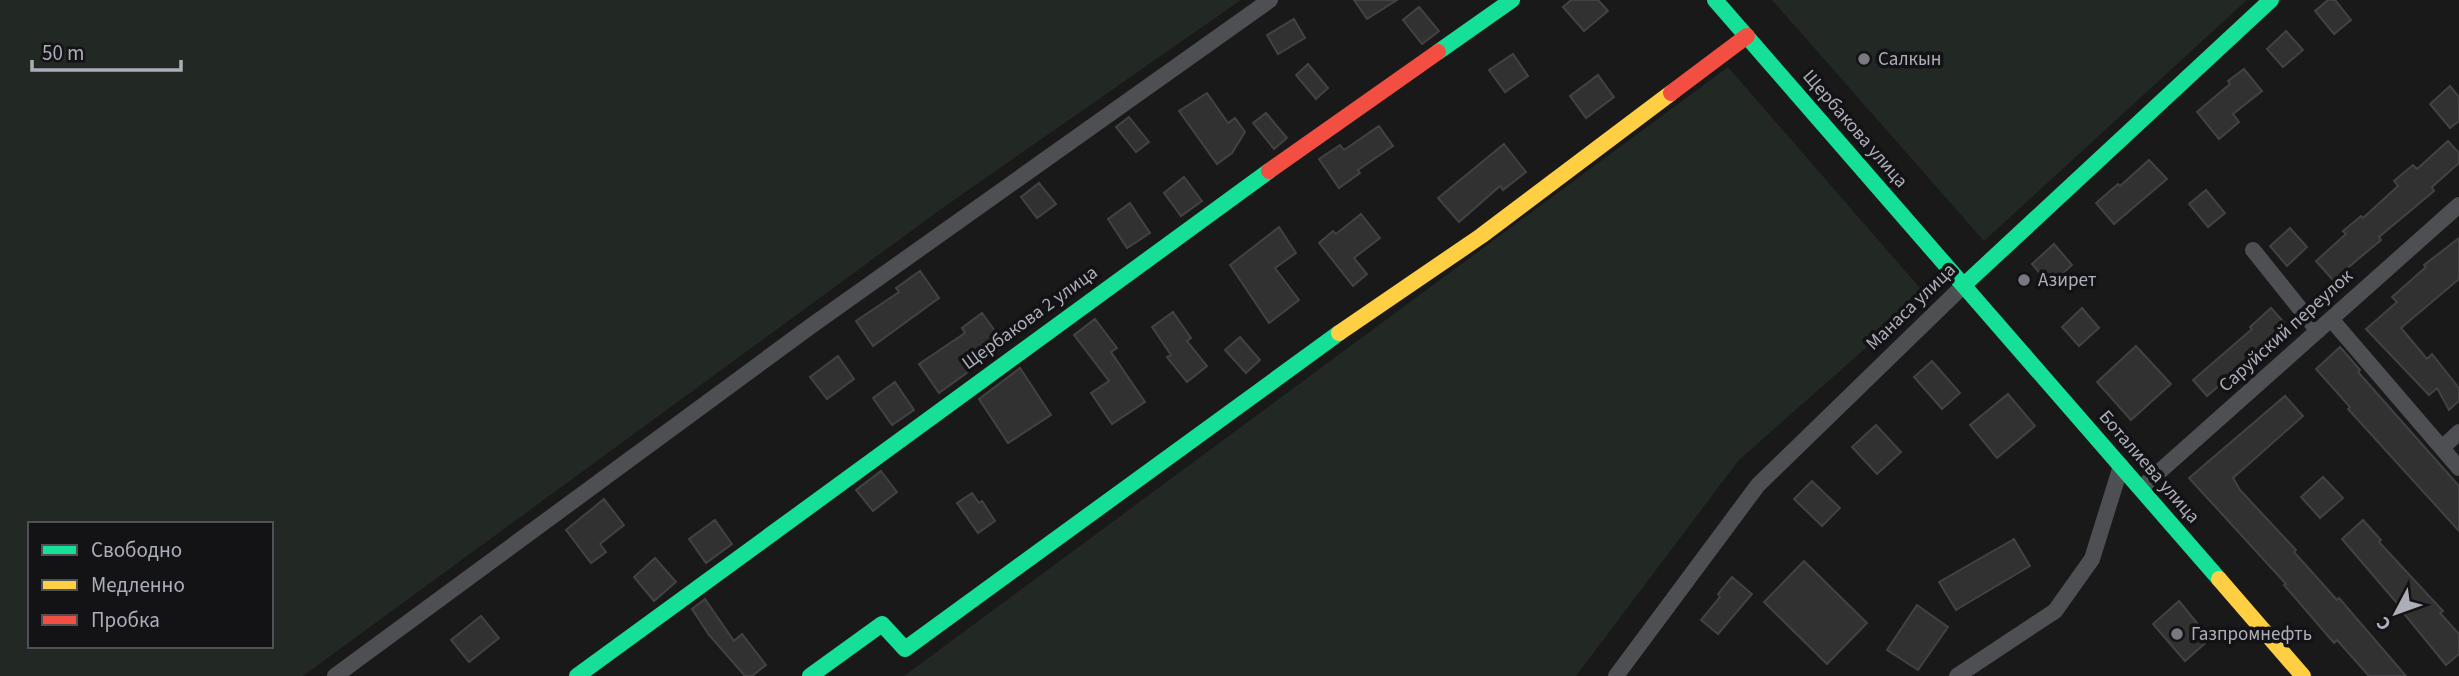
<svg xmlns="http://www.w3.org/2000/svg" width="2459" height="676" viewBox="0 0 2459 676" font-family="'Source Sans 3',sans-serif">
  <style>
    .green { fill: #222823; fill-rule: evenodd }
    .building { fill: #313132; stroke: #424245; stroke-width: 2 }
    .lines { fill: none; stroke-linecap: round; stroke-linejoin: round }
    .street { stroke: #4e4f52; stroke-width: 16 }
    .fast { stroke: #16e098; stroke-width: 16 }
    .slow { stroke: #ffcf43; stroke-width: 16 }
    .jam { stroke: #f24e42; stroke-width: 16 }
    .poi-dot { fill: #797a81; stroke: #131315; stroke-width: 2.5 }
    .labels { text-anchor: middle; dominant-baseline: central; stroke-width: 7; stroke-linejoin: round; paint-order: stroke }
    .poi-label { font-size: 19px; fill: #acaeb9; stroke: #131315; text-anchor: start }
    .street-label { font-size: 19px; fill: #acaeb9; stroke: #131315 }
  </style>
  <rect width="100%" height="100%" fill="#191919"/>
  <path class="green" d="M 0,0 L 1241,0 L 944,207 L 303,676 L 0,676 ZM 30,524 L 271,524 L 271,646 L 30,646 Z
    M 1772,0 L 2247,0 L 1984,241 Z
    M 1728,67 L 1926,295 L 1739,460 L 1576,676 L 904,676 Z"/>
  <path class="building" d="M 1354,0 L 1397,0 L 1367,19 Z
    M 1571,0 L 1598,0 L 1608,11 L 1584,31 L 1563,7 Z
    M 2328,0 L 2335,0 L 2351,20 L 2334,34 L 2315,11 Z
    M 1419,7 L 1439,31 L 1422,44 L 1403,20 Z
    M 1294,19 L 1305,38 L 1278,54 L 1267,35 Z
    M 2286,31 L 2303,50 L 2283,67 L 2267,49 Z
    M 1513,54 L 1528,76 L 1505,92 L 1489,70 Z
    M 1308,64 L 1328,88 L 1316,99 L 1296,75 Z
    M 2244,69 L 2262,91 L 2233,114 L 2239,122 L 2219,139 L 2197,112 L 2230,84 L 2228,81 Z
    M 1598,75 L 1614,97 L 1586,118 L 1570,96 Z
    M 2450,86 L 2459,97 L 2459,121 L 2450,128 L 2430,104 Z
    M 1207,93 L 1228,123 L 1235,118 L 1245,132 L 1232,153 L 1217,164 L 1179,111 Z
    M 1266,113 L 1287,138 L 1274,149 L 1253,123 Z
    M 1129,117 L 1149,142 L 1136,152 L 1116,127 Z
    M 1379,126 L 1393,146 L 1358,170 L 1360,173 L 1339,188 L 1319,159 L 1340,145 L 1344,150 Z
    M 2448,141 L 2459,153 L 2459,163 L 2432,187 L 2434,191 L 2379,237 L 2381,240 L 2333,280 L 2316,261 L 2346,234 L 2343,231 L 2361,216 L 2363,218 L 2398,186 L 2394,181 L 2413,165 L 2417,169 Z
    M 1504,144 L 1526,172 L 1503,190 L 1500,186 L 1459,222 L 1438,198 Z
    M 2149,160 L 2167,179 L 2114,224 L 2096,203 L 2118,184 L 2120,186 Z
    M 1184,177 L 1202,201 L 1181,216 L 1164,193 Z
    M 1039,183 L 1056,204 L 1037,218 L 1021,197 Z
    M 2206,190 L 2225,213 L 2208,227 L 2189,204 Z
    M 1130,203 L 1150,233 L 1127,248 L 1108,219 Z
    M 1361,214 L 1380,238 L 1354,258 L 1367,274 L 1353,286 L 1319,243 L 1333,231 L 1336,234 Z
    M 1279,227 L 1296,253 L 1275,268 L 1299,300 L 1269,323 L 1230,265 Z
    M 2290,228 L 2307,247 L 2287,266 L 2270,246 Z
    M 2459,238 L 2459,279 L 2401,328 L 2427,359 L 2432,354 L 2459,388 L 2459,401 L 2449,410 L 2437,388 L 2429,395 L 2366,329 L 2397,302 L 2392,297 L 2426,267 L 2424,265 Z
    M 2054,244 L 2072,265 L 2050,285 L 2032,264 Z
    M 920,271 L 939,298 L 873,346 L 856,321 L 899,292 L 896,288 Z
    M 2082,308 L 2099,328 L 2079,346 L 2062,327 Z
    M 2271,308 L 2289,328 L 2247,367 L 2244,364 L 2207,396 L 2193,380 L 2252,329 L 2250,327 Z
    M 1173,312 L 1191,338 L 1187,341 L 1207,366 L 1187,382 L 1167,357 L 1171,355 L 1152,327 Z
    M 982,313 L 1005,345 L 939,393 L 919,364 L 965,333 L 962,328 Z
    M 1095,319 L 1117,348 L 1111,352 L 1145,402 L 1112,424 L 1091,393 L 1109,381 L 1074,335 Z
    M 1240,337 L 1260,360 L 1246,373 L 1225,350 Z
    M 2136,346 L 2171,384 L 2131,420 L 2097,382 Z
    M 2340,347 L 2360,370 L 2358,372 L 2459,486 L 2459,531 L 2348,409 L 2350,407 L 2316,369 Z
    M 838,356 L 854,379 L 827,399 L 810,377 Z
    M 1932,361 L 1960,393 L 1942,409 L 1914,377 Z
    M 1020,368 L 1051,415 L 1008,443 L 979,399 Z
    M 895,382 L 914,410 L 892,425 L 873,398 Z
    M 2008,394 L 2035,426 L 1997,458 L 1970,425 Z
    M 2285,396 L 2303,416 L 2233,478 L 2240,490 L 2296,550 L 2294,552 L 2337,600 L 2339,598 L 2406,676 L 2369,676 L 2337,640 L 2334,643 L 2284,585 L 2286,584 L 2189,478 Z
    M 1876,425 L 1901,452 L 1877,474 L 1852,447 Z
    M 881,471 L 897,492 L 873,511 L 856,490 Z
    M 2323,477 L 2343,498 L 2320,518 L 2301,497 Z
    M 1812,481 L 1840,508 L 1822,526 L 1794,499 Z
    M 972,493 L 979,503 L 982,501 L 995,521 L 978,533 L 957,503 Z
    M 604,499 L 624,525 L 600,544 L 606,552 L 591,563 L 566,530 Z
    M 715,520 L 732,544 L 706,563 L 689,539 Z
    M 2363,520 L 2381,540 L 2379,542 L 2443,611 L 2440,613 L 2459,634 L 2459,654 L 2446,665 L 2401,610 L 2402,609 L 2342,539 Z
    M 2014,539 L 2030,566 L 1956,610 L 1939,582 Z
    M 655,558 L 676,582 L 654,601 L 634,577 Z
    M 1804,561 L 1867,623 L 1827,664 L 1764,602 Z
    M 1732,577 L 1752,594 L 1718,634 L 1701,620 L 1720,597 L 1718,594 Z
    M 705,599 L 734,641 L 742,634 L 766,665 L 752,676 L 745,676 L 709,635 L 692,609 Z
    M 2179,601 L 2210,639 L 2185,661 L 2153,624 Z
    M 1917,605 L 1948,627 L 1918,670 L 1887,650 Z
    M 481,616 L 499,638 L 469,662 L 451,640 Z"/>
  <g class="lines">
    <path class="street" d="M 2253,250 L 2318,331
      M 2331,319 L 2459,468
      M 2442,448 L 2459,432
      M 2141,488 L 2459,205
      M 335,676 L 811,326 L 1270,0
      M 1616,676 L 1758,485 L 1964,285
      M 1957,676 L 2055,611 L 2092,559 L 2121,466"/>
    <path class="fast" d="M 1715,0 L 2219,579
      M 1438,52 L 1512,0
      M 1964,285 L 2271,0
      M 577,676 L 1269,171
      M 810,676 L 882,624 L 905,649 L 1339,333"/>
    <path class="slow" d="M 1339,333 L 1481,236 L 1671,93
      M 2219,579 L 2303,676"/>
    <path class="jam" d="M 1671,93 L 1747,36
      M 1269,171 L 1438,52"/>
  </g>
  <g class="poi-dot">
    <circle cx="1864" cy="59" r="7"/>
    <circle cx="2024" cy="280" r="7"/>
    <circle cx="2177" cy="634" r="7"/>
  </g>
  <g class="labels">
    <g class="poi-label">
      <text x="1878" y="59">Салкын</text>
      <text x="2038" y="280">Азирет</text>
      <text x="2191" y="634">Газпромнефть</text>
    </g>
    <g class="street-label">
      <text transform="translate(1855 129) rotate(49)">Щербакова улица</text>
      <text transform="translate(1911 307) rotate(-44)">Манаса улица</text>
      <text transform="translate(1030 318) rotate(-36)">Щербакова 2 улица</text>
      <text transform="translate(2286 331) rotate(-42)">Саруйский переулок</text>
      <text transform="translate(2149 467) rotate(49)">Боталиева улица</text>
    </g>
  </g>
  <rect x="28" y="522" width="245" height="126" fill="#131315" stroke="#505157" stroke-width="2"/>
  <rect x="42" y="545" width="35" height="10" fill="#16e098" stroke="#505157" stroke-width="2"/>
  <text x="91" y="557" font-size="21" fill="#acaeb9">Свободно</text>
  <rect x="42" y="580" width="35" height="10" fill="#ffcf43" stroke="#505157" stroke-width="2"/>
  <text x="91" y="592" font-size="21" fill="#acaeb9">Медленно</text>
  <rect x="42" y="615" width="35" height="10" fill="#f24e42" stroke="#505157" stroke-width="2"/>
  <text x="91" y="627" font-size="21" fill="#acaeb9">Пробка</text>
  <g transform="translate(2396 613) rotate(229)" stroke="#131315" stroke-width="5" paint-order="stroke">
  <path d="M0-5L12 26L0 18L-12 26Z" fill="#acaeb9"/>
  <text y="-10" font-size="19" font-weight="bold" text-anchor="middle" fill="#acaeb9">С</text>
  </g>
  <path d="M32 60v10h149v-10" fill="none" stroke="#acaeb9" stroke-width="3.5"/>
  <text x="42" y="60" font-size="21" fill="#acaeb9" stroke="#131315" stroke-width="5" paint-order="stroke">50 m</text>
</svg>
